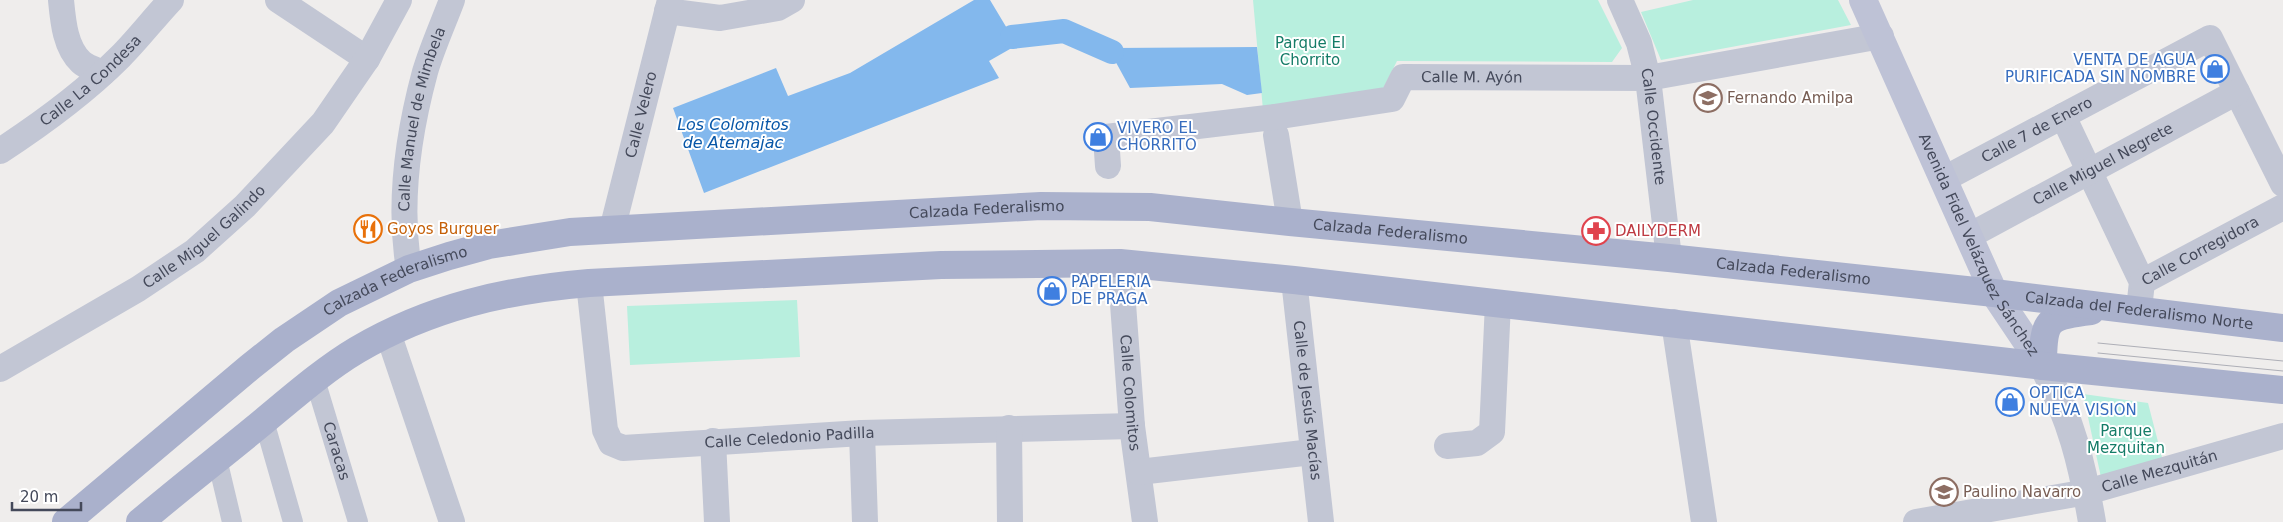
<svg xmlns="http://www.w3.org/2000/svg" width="2283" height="522" viewBox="0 0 2283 522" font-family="'DejaVu Sans',sans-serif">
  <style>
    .green { fill: #b8efde }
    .water { fill: #83b8ed }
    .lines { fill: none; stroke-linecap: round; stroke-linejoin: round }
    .canal { stroke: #83b8ed; stroke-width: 24 }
    .pedestrian { stroke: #c2c6d4; stroke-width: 20 }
    .minor { stroke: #c2c6d4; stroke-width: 26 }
    .tertiary { stroke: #c2c6d4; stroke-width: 28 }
    .secondary { stroke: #bec2d6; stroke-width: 28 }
    .primary { stroke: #aab1cc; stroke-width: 28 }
    .tram { stroke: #aeafb7; stroke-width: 1 }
    .labels { text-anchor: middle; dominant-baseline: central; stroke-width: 4; stroke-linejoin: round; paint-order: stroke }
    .park-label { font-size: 15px; fill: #147c67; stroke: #fff }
    .shop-label { font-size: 15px; fill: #366cbe; stroke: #fff; text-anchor: start }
    .street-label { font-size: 15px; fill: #44495a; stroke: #fff }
    .education-label { font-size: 15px; fill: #785e54; stroke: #fff; text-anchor: start }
    .food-label { font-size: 15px; fill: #c56008; stroke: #fff; text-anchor: start }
    .health-label { font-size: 15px; fill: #be3a42; stroke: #fff; text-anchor: start }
    .water-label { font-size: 16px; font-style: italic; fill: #0857a8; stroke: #fff }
  </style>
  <rect width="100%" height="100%" fill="#efedec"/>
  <path class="green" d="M 1253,0 L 1598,0 L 1622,48 L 1612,62 L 1397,61 L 1381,93 L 1263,110 Z
    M 1693,0 L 1838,0 L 1851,25 L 1661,60 L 1641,12 Z
    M 797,300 L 800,357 L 630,365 L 627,306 Z
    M 2083,394 L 2148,403 L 2164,465 L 2102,482 Z"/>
  <path class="water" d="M 974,0 L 990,0 L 1017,45 L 989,61 L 999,78 L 704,193 L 673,108 L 776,68 L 788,96 L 850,73 Z
    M 1257,47 L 1262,93 L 1247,95 L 1222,84 L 1130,88 L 1113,57 L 1113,48 Z"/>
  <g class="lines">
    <path class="canal" d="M 1012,37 L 1064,31 L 1112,52"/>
    <g class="pedestrian">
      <path id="s1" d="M 315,380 L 358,522"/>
      <path d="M 264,421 L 293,522"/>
      <path d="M 217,459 L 232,522"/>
    </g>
    <g class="minor">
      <path d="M 61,0 C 63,21 65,47 81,62 C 86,67 96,70 103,73"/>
      <path d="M 278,0 L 367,59"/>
      <path id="s2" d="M 1620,0 L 1639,43 L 1648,78 L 1669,258"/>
      <path d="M 667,11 L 720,18 L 778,8 L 792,0"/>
      <path d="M 2063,116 L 2142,282 L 2139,309"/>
      <path d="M 1276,135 L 1290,222"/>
      <path id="s3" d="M 0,151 C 43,123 84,93 120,57 C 138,39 154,18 171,0"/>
      <path id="s4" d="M 1108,166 L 1106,137 L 1274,117 L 1392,99 L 1403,77 L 1648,78 L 1881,36"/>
      <path id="s5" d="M 1944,179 L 2210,38 L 2283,184"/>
      <path id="s6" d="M 612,230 L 670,0"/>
      <path id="s7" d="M 1969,236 L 2237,92"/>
      <path id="s8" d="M 1120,263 L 1132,426 L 1145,522"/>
      <path id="s9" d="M 409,269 C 398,204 408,135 425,72 C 432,48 443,24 452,0"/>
      <path id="s10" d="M 1294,280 L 1321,522"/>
      <path id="s11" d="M 2142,282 L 2283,207"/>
      <path id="s12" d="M 589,283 L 605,430 L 611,443 L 623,448 L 862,433 L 1132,426"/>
      <path d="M 1674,322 L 1704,522"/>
      <path d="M 388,333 L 452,522"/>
      <path id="s13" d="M 0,369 L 138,289 L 195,251 L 245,206 L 323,123 L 367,59 L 399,0"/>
      <path d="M 1009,428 L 1010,522"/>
      <path d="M 862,433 L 865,522"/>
      <path d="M 713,441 L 717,522"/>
      <path d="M 1447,446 L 1477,443 L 1492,432 L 1498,303"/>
      <path d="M 1139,472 L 1312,452"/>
      <path id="s14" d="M 1916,522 L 2087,492 L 2283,436"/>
    </g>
    <path class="tertiary" d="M 2043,366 C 2071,419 2082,463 2092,522"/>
    <path class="secondary" id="s15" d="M 1863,0 L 1994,293 L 2043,366"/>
    <g class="primary">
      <path d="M 2043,366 C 2043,320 2046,316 2091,311"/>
      <path id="s16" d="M 66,522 L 250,367 L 284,340 L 339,303 L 409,269 L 449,256 L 489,245 L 570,232 L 1041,206 L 1150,207 L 1290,222 L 1669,258 L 1994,293 L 2283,328"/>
      <path d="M 140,522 C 181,487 223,455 264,421 C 293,397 325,369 357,350 C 430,307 506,290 589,283 L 941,265 L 1120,263 L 1294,280 L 2043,366 L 2283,390"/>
    </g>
    <path class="tram" d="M 2098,343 L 2283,361
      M 2098,353 L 2283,371"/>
  </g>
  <defs>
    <symbol id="shop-ring" viewBox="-11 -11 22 22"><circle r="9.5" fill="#fff" stroke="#3f7fe0" stroke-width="1.5"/><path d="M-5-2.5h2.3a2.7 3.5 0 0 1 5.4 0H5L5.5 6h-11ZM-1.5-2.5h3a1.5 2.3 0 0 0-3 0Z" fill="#3f7fe0"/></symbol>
    <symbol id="school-ring" viewBox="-11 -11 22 22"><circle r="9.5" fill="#fff" stroke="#8d6e63" stroke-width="1.5"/><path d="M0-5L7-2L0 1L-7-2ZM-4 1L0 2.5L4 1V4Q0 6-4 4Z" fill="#8d6e63"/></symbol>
    <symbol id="restaurant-ring" viewBox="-11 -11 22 22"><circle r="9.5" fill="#fff" stroke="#e8710a" stroke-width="1.5"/><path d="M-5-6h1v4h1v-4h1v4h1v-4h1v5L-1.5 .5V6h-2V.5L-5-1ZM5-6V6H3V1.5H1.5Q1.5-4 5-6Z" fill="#e8710a"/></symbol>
    <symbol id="pharmacy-ring" viewBox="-11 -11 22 22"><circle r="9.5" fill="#fff" stroke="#e0444e" stroke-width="1.5"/><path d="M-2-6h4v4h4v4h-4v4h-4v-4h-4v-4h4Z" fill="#e0444e"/></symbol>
  </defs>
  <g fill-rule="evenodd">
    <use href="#shop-ring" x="2199" y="53" width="32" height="32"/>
    <use href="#school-ring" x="1692" y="82" width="32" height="32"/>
    <use href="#shop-ring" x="1082" y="121" width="32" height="32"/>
    <use href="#restaurant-ring" x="352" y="213" width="32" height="32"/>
    <use href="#pharmacy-ring" x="1580" y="215" width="32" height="32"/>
    <use href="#shop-ring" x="1036" y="275" width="32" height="32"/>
    <use href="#shop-ring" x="1994" y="386" width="32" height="32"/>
    <use href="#school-ring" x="1928" y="476" width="32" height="32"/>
  </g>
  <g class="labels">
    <g class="park-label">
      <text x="1310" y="43">Parque El<tspan x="1310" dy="17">Chorrito</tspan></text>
      <text x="2126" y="431">Parque<tspan x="2126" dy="17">Mezquitan</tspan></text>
    </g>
    <g class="shop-label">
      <text x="2196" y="60" text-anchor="end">VENTA DE AGUA<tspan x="2196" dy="17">PURIFICADA SIN NOMBRE</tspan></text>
      <text x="1117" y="128">VIVERO EL<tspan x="1117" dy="17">CHORRITO</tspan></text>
      <text x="1071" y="282">PAPELERIA<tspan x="1071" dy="17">DE PRAGA</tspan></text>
      <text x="2029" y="393">OPTICA<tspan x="2029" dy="17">NUEVA VISION</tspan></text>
    </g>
    <g class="street-label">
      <text stroke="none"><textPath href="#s4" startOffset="411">Calle M. Ayón</textPath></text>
      <text stroke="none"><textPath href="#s3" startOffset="115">Calle La Condesa</textPath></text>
      <text stroke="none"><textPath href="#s6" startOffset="119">Calle Velero</textPath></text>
      <text stroke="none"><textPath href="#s9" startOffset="152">Calle Manuel de Mimbela</textPath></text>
      <text stroke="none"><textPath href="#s2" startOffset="132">Calle Occidente</textPath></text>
      <text stroke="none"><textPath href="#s5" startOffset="105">Calle 7 de Enero</textPath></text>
      <text stroke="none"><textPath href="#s7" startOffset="152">Calle Miguel Negrete</textPath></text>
      <text stroke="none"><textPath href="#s16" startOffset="1011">Calzada Federalismo</textPath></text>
      <text stroke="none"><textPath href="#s16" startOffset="1416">Calzada Federalismo</textPath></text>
      <text stroke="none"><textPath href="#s13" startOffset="244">Calle Miguel Galindo</textPath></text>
      <text stroke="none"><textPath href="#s15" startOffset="271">Avenida Fidel Velázquez Sánchez</textPath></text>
      <text stroke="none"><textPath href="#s11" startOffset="66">Calle Corregidora</textPath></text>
      <text stroke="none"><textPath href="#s16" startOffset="1821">Calzada Federalismo</textPath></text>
      <text stroke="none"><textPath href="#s16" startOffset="411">Calzada Federalismo</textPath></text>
      <text stroke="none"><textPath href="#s16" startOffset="2169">Calzada del Federalismo Norte</textPath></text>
      <text stroke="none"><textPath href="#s8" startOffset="130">Calle Colomitos</textPath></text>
      <text stroke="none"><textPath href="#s10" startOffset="121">Calle de Jesús Macías</textPath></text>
      <text stroke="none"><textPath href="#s12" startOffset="342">Calle Celedonio Padilla</textPath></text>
      <text stroke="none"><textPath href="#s1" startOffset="74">Caracas</textPath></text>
      <text stroke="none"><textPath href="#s14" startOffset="249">Calle Mezquitán</textPath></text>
    </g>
    <g class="education-label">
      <text x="1727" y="98">Fernando Amilpa</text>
      <text x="1963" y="492">Paulino Navarro</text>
    </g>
    <g class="food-label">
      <text x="387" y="229">Goyos Burguer</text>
    </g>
    <g class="health-label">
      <text x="1615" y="231">DAILYDERM</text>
    </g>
    <g class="water-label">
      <text x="733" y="124">Los Colomitos<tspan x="733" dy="18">de Atemajac</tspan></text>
    </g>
  </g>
  <path d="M12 502v8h69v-8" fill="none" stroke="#44495a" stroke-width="2.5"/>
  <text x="20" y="502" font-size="15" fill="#44495a" stroke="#ffffff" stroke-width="4" paint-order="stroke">20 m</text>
</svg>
